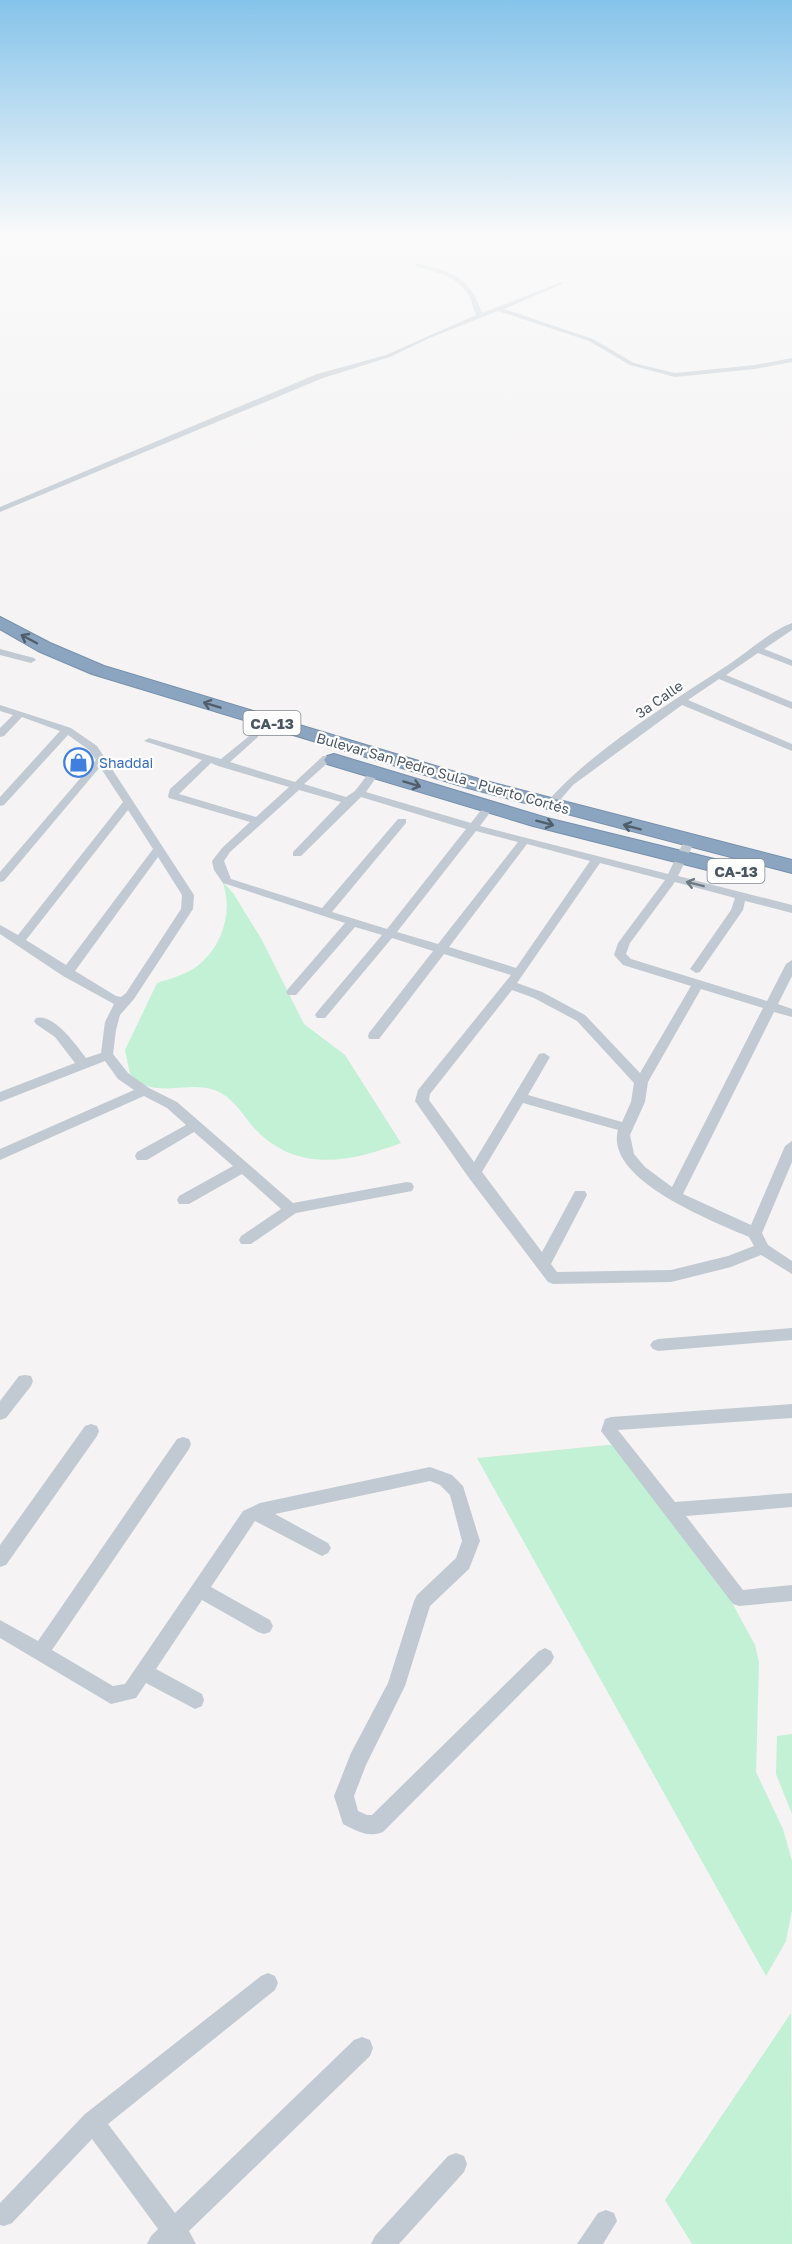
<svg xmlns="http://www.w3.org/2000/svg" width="792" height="2244" viewBox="0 0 792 2244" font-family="'Golos Text',sans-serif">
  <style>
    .green { fill: #c3f1d5 }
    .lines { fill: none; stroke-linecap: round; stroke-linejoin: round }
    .highway-casing { stroke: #7690ad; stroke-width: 2 }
    .street { fill: #c1cad2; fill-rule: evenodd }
    .highway { fill: #8ba5c1; fill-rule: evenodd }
    .oneway { stroke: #505e6b }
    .oneway2 { stroke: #6e7983 }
    .labels { text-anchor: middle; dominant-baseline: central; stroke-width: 4.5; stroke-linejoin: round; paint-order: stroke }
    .far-street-label { font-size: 14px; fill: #4a5661; stroke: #fff }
    .far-shop-label { font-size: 14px; fill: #366cbe; stroke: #fff; text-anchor: start }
    .shield { fill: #fff; stroke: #808990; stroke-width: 1.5 }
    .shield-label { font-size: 15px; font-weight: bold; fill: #4a5661 }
  </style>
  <rect width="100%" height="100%" fill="#f5f3f3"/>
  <path class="green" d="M 222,881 L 233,893 L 262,940 L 304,1024 L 345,1055 L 401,1143 C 350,1162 298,1173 256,1130 C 243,1116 235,1099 217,1091 C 193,1081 168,1094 144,1085 C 139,1083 134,1077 130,1074 L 125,1050 L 157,983 C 173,978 192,973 204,960 C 224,941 233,907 222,881 Z
    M 607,1445 L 620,1445 L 724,1588 L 755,1645 L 759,1662 L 756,1772 L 783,1829 L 792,1861 L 792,1910 L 786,1941 L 766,1976 L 477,1458 Z
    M 792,1734 L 792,1814 L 776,1774 L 777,1736 Z
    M 791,2013 L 792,2244 L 692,2244 L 665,2200 Z"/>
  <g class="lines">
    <defs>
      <path id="highway" d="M 0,617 L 50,643 L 104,666 L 482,780 L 792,860 L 792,873 L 468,788 L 92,674 L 38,651 L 0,629 Z
        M 334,754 L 547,818 L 751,868 L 754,873 L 751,878 L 743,879 L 533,826 L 327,764 L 324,760 L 327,756 Z"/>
    </defs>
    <use href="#highway" class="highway-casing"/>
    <path class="street" d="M 417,263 C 453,272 469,276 482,313 L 562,282 L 562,284 L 504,309 L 593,339 L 634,363 L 675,373 L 755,365 L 792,358 L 792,362 L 755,369 L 675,377 L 630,365 L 589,341 L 498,311 L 432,337 L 390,357 L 323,378 L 0,512 L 0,507 L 317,374 L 386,355 L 476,315 C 473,309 472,303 470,297 C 460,277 434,271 415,266 Z
      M 792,623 L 792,630 L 764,649 L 792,660 L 792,666 L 758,653 L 726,675 L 792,702 L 792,709 L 719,679 L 688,700 L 792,744 L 792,751 L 682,705 L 573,785 L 554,807 L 546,807 L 546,803 C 594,748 672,702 731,663 C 749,651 772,630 792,623 Z
      M 0,649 L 34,658 L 36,660 L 31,663 L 0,655 Z
      M 0,705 L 71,728 L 97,746 L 194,895 L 193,909 L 134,999 L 120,1015 L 116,1030 L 113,1054 L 128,1073 L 149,1088 L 177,1102 L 293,1203 L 407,1182 L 412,1183 L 414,1187 L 412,1191 L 296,1213 L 251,1244 L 241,1244 L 239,1240 L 241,1236 L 281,1209 L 242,1174 L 189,1204 L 179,1204 L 177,1200 L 179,1196 L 233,1166 L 194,1132 L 147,1160 L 137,1160 L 135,1156 L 137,1152 L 186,1125 L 167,1108 L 144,1096 L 0,1160 L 0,1149 L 134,1090 L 118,1079 L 105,1061 L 0,1102 L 0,1092 L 75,1063 L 55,1037 L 36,1024 L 34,1021 L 36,1018 C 54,1013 76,1045 86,1058 L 101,1053 L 105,1022 L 114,1004 L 63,976 L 0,934 L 0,925 L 18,935 L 123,802 L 100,767 L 4,881 L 0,882 L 0,872 L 96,760 L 89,750 L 68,735 L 4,805 L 0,806 L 0,797 L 60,731 L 22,717 L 4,736 L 0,737 L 0,728 L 13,715 L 0,711 ZM 128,810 L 153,849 L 66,965 L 26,940 ZM 158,857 L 182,895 L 181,909 L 126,993 L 121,997 L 116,996 L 75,971 Z
      M 254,732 L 258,733 L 258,737 L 230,762 L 295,782 L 323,756 L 331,756 L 331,760 L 304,784 L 346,797 L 355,791 L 371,770 L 375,769 L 380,772 L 366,792 L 471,823 L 485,805 L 493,805 L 494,807 L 480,826 L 668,874 L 685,839 L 693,839 L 695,841 L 678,876 L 792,905 L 792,913 L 745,901 L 743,910 L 700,972 L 696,973 L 690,969 L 731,910 L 735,898 L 675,882 L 630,943 L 626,954 L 631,959 L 767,1001 L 786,964 L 792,960 L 792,976 L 778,1004 L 792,1009 L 792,1017 L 774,1012 L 683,1194 L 751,1225 L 785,1146 L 792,1141 L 792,1162 L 762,1233 L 768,1245 L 792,1261 L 792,1274 L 761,1255 L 731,1267 L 671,1282 L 553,1284 L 548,1282 L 469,1178 L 415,1101 L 418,1090 L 511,975 L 444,954 L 379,1039 L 369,1039 L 368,1036 L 369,1033 L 433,951 L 392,938 L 325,1018 L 317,1018 L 315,1015 L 317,1012 L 382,935 L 355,927 L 296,995 L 288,995 L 286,992 L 288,989 L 345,923 L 223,883 L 214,870 L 212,861 L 222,848 L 250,822 L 169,798 L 168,796 L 170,789 L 202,760 L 144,741 L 149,738 L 221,759 ZM 211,763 L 218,766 L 289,787 L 256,817 L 179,794 ZM 299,790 L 341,802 L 293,852 L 293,856 L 301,856 L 361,797 L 466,829 L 387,929 L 332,912 L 406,823 L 406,819 L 398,819 L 322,908 L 231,879 L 224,861 L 230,852 ZM 476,831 L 518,842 L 438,944 L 397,932 ZM 527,844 L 590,861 L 516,968 L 449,947 ZM 600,863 L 665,880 L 618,943 L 614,955 L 623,965 L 691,986 L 640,1073 L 585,1015 L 542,992 L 517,983 ZM 701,989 L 763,1008 L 672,1187 L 645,1167 L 634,1154 L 630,1135 L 645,1102 L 648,1082 ZM 512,990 L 534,998 L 577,1021 L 634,1083 L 631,1102 L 622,1122 L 528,1095 L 550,1057 L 544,1053 L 539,1054 L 474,1162 L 429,1100 L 430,1094 ZM 523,1103 L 618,1130 C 604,1180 715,1222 749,1237 L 754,1246 L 728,1256 L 671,1270 L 557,1272 L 551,1264 L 587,1195 L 585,1191 L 575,1191 L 542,1252 L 482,1172 Z
      M 792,1328 L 792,1340 L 658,1351 L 653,1349 L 650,1345 L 653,1341 L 658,1339 Z
      M 25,1375 L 31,1376 L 33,1381 L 31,1386 L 6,1418 L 0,1420 L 0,1401 L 19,1376 Z
      M 792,1404 L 792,1418 L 618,1430 L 675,1502 L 792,1493 L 792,1507 L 686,1516 L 743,1590 L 792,1585 L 792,1601 L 739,1606 L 733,1604 L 601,1431 L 605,1419 L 611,1417 Z
      M 91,1424 L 97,1426 L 99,1431 L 97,1436 L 6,1565 L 0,1567 L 0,1545 L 85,1426 Z
      M 183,1437 L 189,1439 L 191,1444 L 189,1449 L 52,1650 L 113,1686 L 125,1684 L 243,1511 L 260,1503 L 430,1467 L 452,1475 L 463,1486 L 480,1541 L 469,1569 L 430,1606 L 405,1686 L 366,1765 L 354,1796 L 358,1811 L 367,1815 L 372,1815 L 539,1651 L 545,1648 L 551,1651 L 554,1657 L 551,1663 L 383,1832 C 368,1838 357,1831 343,1824 L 334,1796 L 351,1753 L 388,1683 L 414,1601 L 417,1595 L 456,1558 L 462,1541 L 450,1495 L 440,1485 L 430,1481 L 275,1514 L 328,1543 L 331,1548 L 328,1553 L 322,1556 L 255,1521 L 211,1587 L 270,1620 L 273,1626 L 270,1632 L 264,1634 L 258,1632 L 202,1600 L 156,1669 L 202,1694 L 204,1700 L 202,1706 L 195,1709 L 146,1683 L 136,1698 L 111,1704 L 0,1638 L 0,1620 L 38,1641 L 177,1439 Z
      M 268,1973 L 275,1976 L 278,1983 L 275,1990 L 108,2124 L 175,2213 L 354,2040 L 362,2037 L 370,2040 L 373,2048 L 370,2056 L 189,2231 L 196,2244 L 147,2244 L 151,2236 L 158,2229 L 92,2139 L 12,2223 L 4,2226 L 0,2225 L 0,2203 L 85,2114 L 261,1976 Z
      M 456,2153 L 464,2156 L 467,2164 L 464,2172 L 399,2244 L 371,2244 L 375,2236 L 448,2156 Z
      M 606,2210 L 614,2213 L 617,2221 L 603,2244 L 577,2244 L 598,2213 Z"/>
    <use href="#highway" class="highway"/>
  </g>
  <defs><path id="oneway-shaft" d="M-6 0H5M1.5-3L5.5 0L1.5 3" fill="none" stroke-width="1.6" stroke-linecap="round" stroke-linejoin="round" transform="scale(1.5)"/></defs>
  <g class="oneway">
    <use href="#oneway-shaft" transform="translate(29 639) rotate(-152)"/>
    <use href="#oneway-shaft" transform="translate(212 705) rotate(-163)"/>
    <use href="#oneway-shaft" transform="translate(412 784) rotate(17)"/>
    <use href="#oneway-shaft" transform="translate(545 823) rotate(15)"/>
    <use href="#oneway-shaft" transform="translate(632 827) rotate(-165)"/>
  </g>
  <use class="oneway2" href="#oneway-shaft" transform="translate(695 884) rotate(-166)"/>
  <linearGradient id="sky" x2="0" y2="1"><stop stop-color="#85c3ea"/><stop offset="0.43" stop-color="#fafafa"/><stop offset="1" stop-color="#fafafa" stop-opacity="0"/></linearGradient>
  <rect width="792" height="548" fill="url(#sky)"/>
  <defs>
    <symbol id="shop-ring" viewBox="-11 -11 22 22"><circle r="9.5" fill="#fff" stroke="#3f7fe0" stroke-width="1.5"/><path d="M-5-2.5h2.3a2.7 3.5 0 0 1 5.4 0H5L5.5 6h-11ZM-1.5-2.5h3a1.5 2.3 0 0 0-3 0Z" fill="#3f7fe0"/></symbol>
  </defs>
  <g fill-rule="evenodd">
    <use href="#shop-ring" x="62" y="746" width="33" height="33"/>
  </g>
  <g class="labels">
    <g class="far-street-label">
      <text transform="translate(659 699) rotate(-35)">3a Calle</text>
      <text transform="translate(443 773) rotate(16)">Bulevar San Pedro Sula - Puerto Cortés</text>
    </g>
    <g class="far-shop-label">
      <text x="99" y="762">Shaddai</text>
    </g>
    <g class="shield">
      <rect x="243.5" y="711" width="57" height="24" rx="4.5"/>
      <rect x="707.5" y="859" width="57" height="24" rx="4.5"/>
    </g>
    <g class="shield-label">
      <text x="272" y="723">CA-13</text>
      <text x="736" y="871">CA-13</text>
    </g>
  </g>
</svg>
